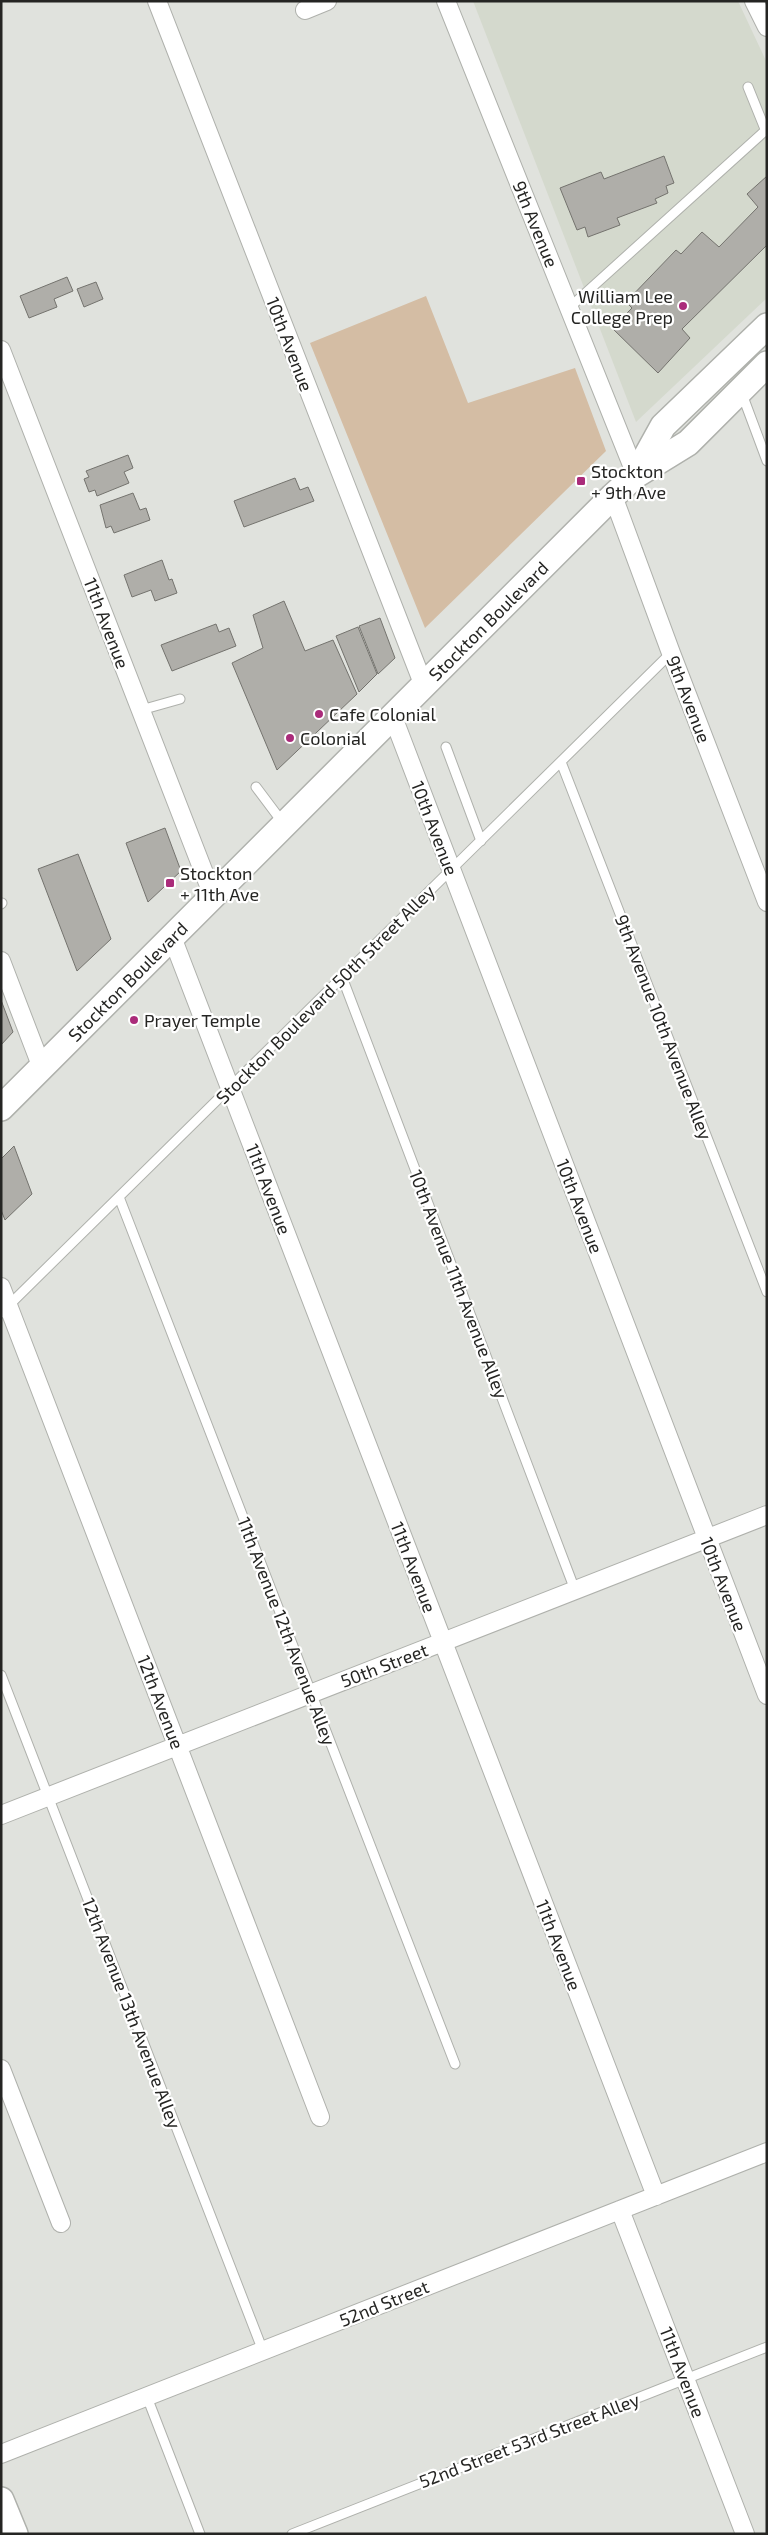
<svg xmlns="http://www.w3.org/2000/svg" width="768" height="2535" viewBox="0 0 768 2535" font-family="'Exo 2',sans-serif">
  <style>
    .built { fill: #d4d9cd }
    .green { fill: #d4bda4 }
    .building { fill: #afaea9; stroke: #74736e }
    .lines { fill: none; stroke-linecap: round; stroke-linejoin: round }
    .lane-casing { stroke: #afb1ac; stroke-width: 11 }
    .street-casing { stroke: #afb1ac; stroke-width: 20 }
    .secondary-casing { stroke: #afb1ac; stroke-width: 28 }
    .lane { stroke: #fff; stroke-width: 9 }
    .street { stroke: #fff; stroke-width: 18 }
    .secondary { stroke: #fff; stroke-width: 25 }
    .poi-dot { fill: #aa2b7a; stroke: #fff; stroke-width: 2 }
    .labels { text-anchor: middle; dominant-baseline: central; stroke-width: 4.5; stroke-linejoin: round; paint-order: stroke }
    .street-label { font-size: 18px; fill: #252523; stroke: #fff }
    .poi-label { font-size: 18px; fill: #252523; stroke: #fff; text-anchor: start }
  </style>
  <rect width="100%" height="100%" fill="#e0e2dd"/>
  <path class="built" d="M 473,1 L 738,1 L 767,63 L 767,298 L 636,422 Z"/>
  <path class="green" d="M 426,296 L 468,403 L 575,368 L 606,451 L 425,628 L 310,343 Z"/>
  <path class="building" d="M 664,156 L 674,183 L 666,186 L 668,193 L 655,199 L 657,203 L 617,218 L 620,225 L 588,237 L 585,227 L 577,230 L 560,188 L 601,172 L 604,179 Z
    M 767,176 L 767,245 L 682,329 L 690,338 L 658,373 L 612,328 L 632,308 L 626,302 L 676,250 L 681,254 L 702,232 L 719,247 L 758,207 L 747,194 Z
    M 67,277 L 73,291 L 54,299 L 57,307 L 29,318 L 20,296 Z
    M 96,282 L 103,299 L 84,307 L 77,289 Z
    M 128,455 L 133,468 L 124,472 L 129,483 L 97,496 L 95,490 L 89,492 L 84,479 L 89,477 L 86,471 Z
    M 295,478 L 300,490 L 308,487 L 314,501 L 244,527 L 234,501 Z
    M 133,493 L 140,510 L 146,508 L 150,520 L 114,533 L 111,526 L 106,528 L 100,505 Z
    M 162,560 L 169,580 L 172,579 L 177,593 L 155,601 L 151,590 L 132,597 L 124,575 Z
    M 284,601 L 305,651 L 333,640 L 357,694 L 277,770 L 232,663 L 263,648 L 253,615 Z
    M 380,618 L 395,658 L 378,674 L 359,626 Z
    M 216,624 L 219,632 L 229,628 L 236,646 L 172,671 L 161,645 Z
    M 358,627 L 377,674 L 359,692 L 336,636 Z
    M 165,828 L 181,871 L 148,902 L 126,843 Z
    M 78,854 L 111,939 L 77,971 L 38,869 Z
    M 1,1000 L 13,1032 L 1,1045 Z
    M 14,1146 L 32,1194 L 5,1220 L 1,1210 L 1,1159 Z"/>
  <g class="lines">
    <defs>
      <path id="lane" d="M 748,87 L 765,129
        M 569,308 L 767,129
        M 742,394 L 767,461
        M 141,710 L 180,699
        M 446,747 L 481,841
        M 561,762 L 767,1292
        M 256,787 L 283,823
        M 1,904 L 2,903
        M 342,977 L 575,1590
        M 119,1197 L 455,2064
        M 1,1313 L 671,653
        M 1,1675 L 263,2351
        M 147,2397 L 200,2534
        M 292,2534 L 767,2347"/>
      <path id="street" d="M 157,1 L 424,686
        M 446,1 L 636,475
        M 754,1 L 767,27
        M 305,10 L 327,1
        M 1,350 L 213,896
        M 613,496 L 671,653 L 767,902
        M 393,717 L 767,1695
        M 172,937 L 656,2196
        M 1,961 L 42,1068
        M 1,1287 L 320,2117
        M 1,1815 L 767,1515
        M 1,2069 L 61,2223
        M 620,2210 L 745,2534
        M 1,2454 L 767,2152"/>
      <g id="secondary">
        <path d="M 637,473 L 663,426 L 767,326"/>
        <path id="s1" d="M 1,1108 L 613,496 L 636,475 L 688,443 L 767,364"/>
        <path d="M 1,2500 L 15,2534"/>
      </g>
    </defs>
    <use href="#lane" class="lane-casing"/>
    <use href="#street" class="street-casing"/>
    <use href="#secondary" class="secondary-casing"/>
    <use href="#lane" class="lane"/>
    <use href="#street" class="street"/>
    <use href="#secondary" class="secondary"/>
  </g>
  <g class="poi-dot">
    <circle cx="683" cy="306" r="5"/>
    <rect x="576" y="476" width="10" height="10" rx="2.5"/>
    <circle cx="319" cy="714" r="5"/>
    <circle cx="290" cy="738" r="5"/>
    <rect x="165" y="878" width="10" height="10" rx="2.5"/>
    <circle cx="134" cy="1020" r="5"/>
  </g>
  <g class="labels">
    <g class="street-label">
      <text transform="translate(536 224) rotate(68)">9th Avenue</text>
      <text transform="translate(290 344) rotate(69)">10th Avenue</text>
      <text stroke="none"><textPath href="#s1" startOffset="689">Stockton Boulevard</textPath></text>
      <text transform="translate(107 623) rotate(69)">11th Avenue</text>
      <text transform="translate(689 699) rotate(69)">9th Avenue</text>
      <text transform="translate(435 828) rotate(69)">10th Avenue</text>
      <text stroke="none"><textPath href="#s1" startOffset="179">Stockton Boulevard</textPath></text>
      <text transform="translate(325 994) rotate(-45)">Stockton Boulevard 50th Street Alley</text>
      <text transform="translate(664 1027) rotate(69)">9th Avenue 10th Avenue Alley</text>
      <text transform="translate(269 1189) rotate(69)">11th Avenue</text>
      <text transform="translate(580 1206) rotate(69)">10th Avenue</text>
      <text transform="translate(459 1284) rotate(69)">10th Avenue 11th Avenue Alley</text>
      <text transform="translate(414 1567) rotate(69)">11th Avenue</text>
      <text transform="translate(724 1584) rotate(69)">10th Avenue</text>
      <text transform="translate(287 1631) rotate(69)">11th Avenue 12th Avenue Alley</text>
      <text transform="translate(384 1665) rotate(-21)">50th Street</text>
      <text transform="translate(161 1702) rotate(69)">12th Avenue</text>
      <text transform="translate(559 1945) rotate(69)">11th Avenue</text>
      <text transform="translate(132 2013) rotate(69)">12th Avenue 13th Avenue Alley</text>
      <text transform="translate(384 2303) rotate(-22)">52nd Street</text>
      <text transform="translate(683 2372) rotate(69)">11th Avenue</text>
      <text transform="translate(529 2440) rotate(-21)">52nd Street 53rd Street Alley</text>
    </g>
    <g class="poi-label">
      <text x="673" y="296" text-anchor="end">William Lee<tspan x="673" dy="21">College Prep</tspan></text>
      <text x="591" y="471">Stockton<tspan x="591" dy="21">+ 9th Ave</tspan></text>
      <text x="329" y="714">Cafe Colonial</text>
      <text x="300" y="738">Colonial</text>
      <text x="180" y="873">Stockton<tspan x="180" dy="21">+ 11th Ave</tspan></text>
      <text x="144" y="1020">Prayer Temple</text>
    </g>
  </g>
  <rect width="768" height="2535" fill="none" stroke="#252523" stroke-width="5"/>
</svg>
